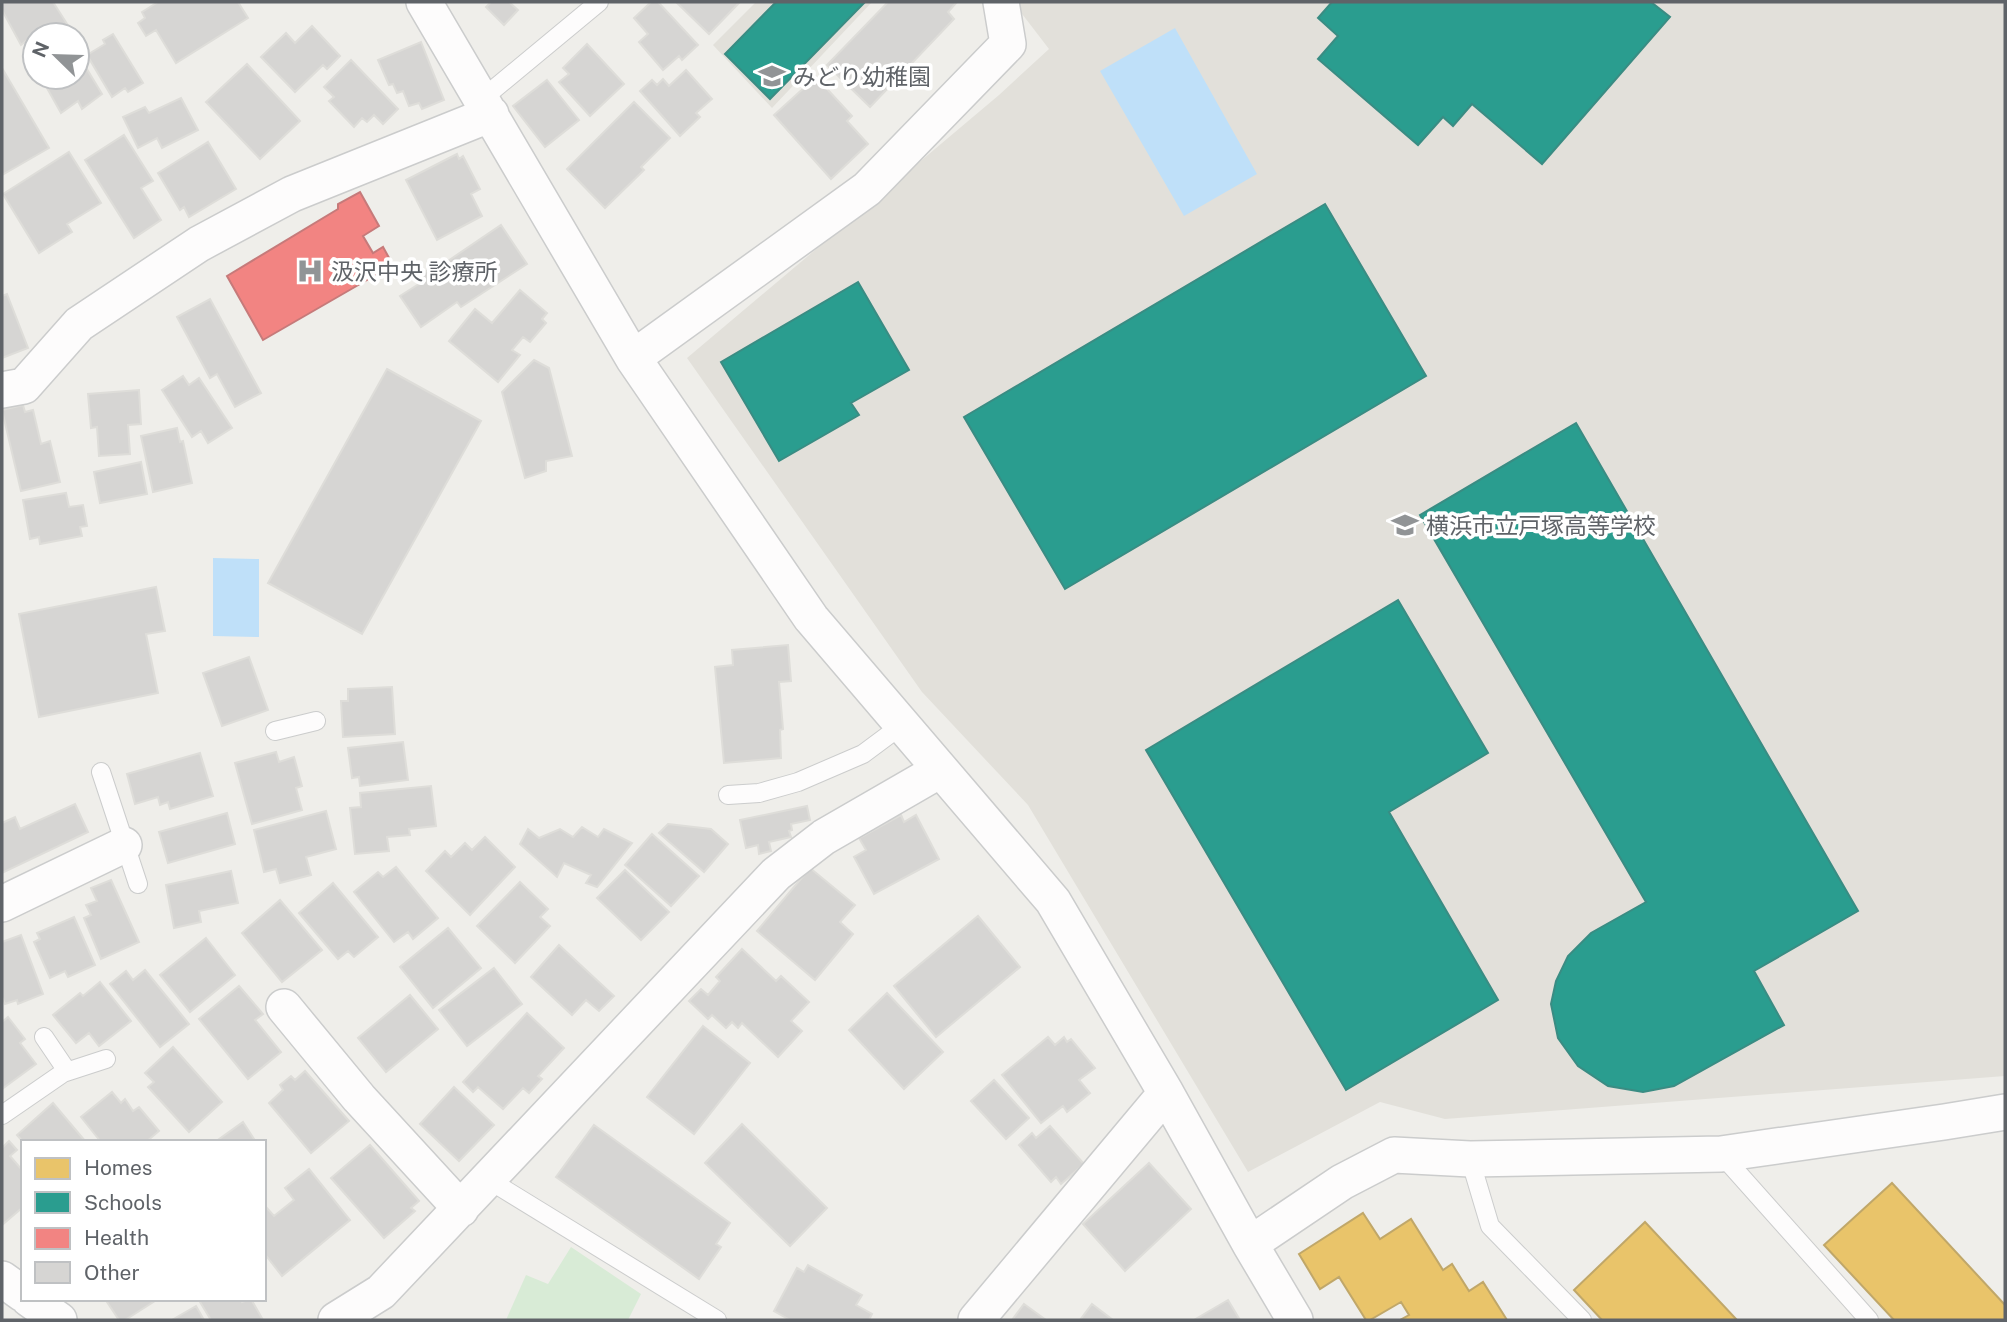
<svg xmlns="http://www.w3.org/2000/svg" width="2007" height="1322" viewBox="0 0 2007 1322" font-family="'Public Sans','Noto Sans JP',sans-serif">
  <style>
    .education { fill: #e2e0da }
    .green { fill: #d8ebd6 }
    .water { fill: #bfe0f9 }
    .homes { fill: #e9c46a; stroke: #c0a769; stroke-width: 2 }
    .schools { fill: #2a9d8f; stroke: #3a8c83; stroke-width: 2 }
    .health { fill: #f28482; stroke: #c67a7a; stroke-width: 2 }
    .building { fill: #d6d5d3; stroke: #deddd9; stroke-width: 2 }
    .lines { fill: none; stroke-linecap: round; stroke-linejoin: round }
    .service-casing { stroke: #cbcccc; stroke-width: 20 }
    .minor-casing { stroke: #cbcccc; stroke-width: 38 }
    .service { stroke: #fdfcfc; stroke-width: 18 }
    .minor { stroke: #fdfcfc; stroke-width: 35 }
    .labels { text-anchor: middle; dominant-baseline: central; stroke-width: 7; stroke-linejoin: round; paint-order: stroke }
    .poi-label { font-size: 23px; fill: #5f6368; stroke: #fff; text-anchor: start }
  </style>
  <rect width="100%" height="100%" fill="#efeeea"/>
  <path class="education" d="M 756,2 L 872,2 L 772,108 L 713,45 Z
    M 1013,2 L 2005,2 L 2005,1076 L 1445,1119 L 1380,1102 L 1248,1172 L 1028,805 L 922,692 L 687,358 L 999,95 L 1049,49 Z"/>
  <path class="green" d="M 571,1247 L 641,1294 L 628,1320 L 506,1320 L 526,1275 L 548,1284 Z"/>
  <path class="water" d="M 1175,28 L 1257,174 L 1184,216 L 1100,71 Z
    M 213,558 L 259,559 L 259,637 L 213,636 Z"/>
  <path class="homes" d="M 1892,1183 L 2005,1305 L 2005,1320 L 1894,1320 L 1824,1245 Z
    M 1363,1213 L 1380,1239 L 1411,1219 L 1443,1270 L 1452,1264 L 1469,1291 L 1483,1282 L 1507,1320 L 1400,1320 L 1409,1315 L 1401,1302 L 1370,1320 L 1366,1320 L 1339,1277 L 1320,1289 L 1299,1254 Z
    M 1645,1222 L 1737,1320 L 1602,1320 L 1574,1290 Z"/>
  <path class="schools" d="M 776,2 L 865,2 L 770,99 L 725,54 Z
    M 1332,2 L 1651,2 L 1670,17 L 1542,164 L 1472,104 L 1453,126 L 1443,117 L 1418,145 L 1318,59 L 1338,36 L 1318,18 Z
    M 1325,204 L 1426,376 L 1065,589 L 964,417 Z
    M 858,282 L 909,370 L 851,403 L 859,415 L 779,461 L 721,362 Z
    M 1576,423 L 1858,911 L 1754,971 L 1784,1025 L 1674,1086 L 1643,1092 L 1608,1086 L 1578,1066 L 1558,1038 L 1551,1004 L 1556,981 L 1568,956 L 1591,933 L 1646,902 L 1420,515 Z
    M 1398,600 L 1488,753 L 1389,812 L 1498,1000 L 1346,1090 L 1146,750 Z"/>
  <path class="health" d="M 360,192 L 379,226 L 363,236 L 373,253 L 383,247 L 393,265 L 263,340 L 227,276 L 338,209 L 338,204 Z"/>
  <path class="building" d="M 2,2 L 53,2 L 71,30 L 61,35 L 35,35 L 35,39 L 31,37 L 21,45 L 2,10 Z
    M 158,2 L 238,2 L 248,18 L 176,63 L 156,30 L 146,36 L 138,23 L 145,18 L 142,12 Z
    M 491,2 L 509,2 L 518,10 L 504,25 L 486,7 Z
    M 651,2 L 658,2 L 698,45 L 682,60 L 679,56 L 663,70 L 639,42 L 648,34 L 634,18 Z
    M 676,2 L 740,2 L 709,34 Z
    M 888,2 L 957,2 L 948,12 L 954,19 L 870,107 L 827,65 Z
    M 312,26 L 340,56 L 327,69 L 323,65 L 295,92 L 261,57 L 286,33 L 295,43 Z
    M 113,34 L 143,83 L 128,92 L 125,88 L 112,97 L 87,55 L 105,44 L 103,40 Z
    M 421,42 L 444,100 L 422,109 L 419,103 L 409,106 L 403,91 L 397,93 L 393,84 L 389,85 L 378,60 Z
    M 587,44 L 624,84 L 590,116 L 559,82 L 569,74 L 563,68 Z
    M 77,58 L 82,61 L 102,94 L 82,109 L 78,101 L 61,113 L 43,81 L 47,77 L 77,77 Z
    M 351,60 L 398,109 L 383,124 L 374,115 L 367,122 L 362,118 L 354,127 L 329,101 L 334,97 L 324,87 Z
    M 247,64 L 300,121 L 260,159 L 206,102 Z
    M 2,68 L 49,148 L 2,175 Z
    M 686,70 L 712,99 L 696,113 L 700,117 L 680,136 L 640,91 L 652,80 L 657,85 L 663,79 L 669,86 Z
    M 816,77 L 852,116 L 847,121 L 868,144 L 831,179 L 774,115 Z
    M 547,80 L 579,120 L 545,147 L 513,106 Z
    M 181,98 L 198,130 L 162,148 L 157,138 L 138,148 L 123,117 L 145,107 L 149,113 Z
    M 634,102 L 670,138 L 641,167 L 644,170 L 605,208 L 567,169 Z
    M 124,135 L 153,181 L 141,188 L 161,220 L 134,238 L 85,160 Z
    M 208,142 L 236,189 L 189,217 L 184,207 L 180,210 L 158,173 Z
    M 69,152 L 101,203 L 67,224 L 72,232 L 39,253 L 3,194 Z
    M 457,154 L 459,159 L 463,156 L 480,189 L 471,194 L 482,216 L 437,240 L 406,180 Z
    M 501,225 L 527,264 L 461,307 L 457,302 L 421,327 L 400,296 L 425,280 L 421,275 L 437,264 L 439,267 Z
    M 520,290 L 547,313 L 542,319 L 546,323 L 530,342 L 523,337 L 512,350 L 520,355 L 498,382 L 449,341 L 475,309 L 492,323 Z
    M 7,294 L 28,348 L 2,358 L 2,296 Z
    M 210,299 L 261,393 L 235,407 L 217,374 L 210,378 L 177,317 Z
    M 534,360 L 549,368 L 572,456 L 546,461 L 546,471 L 525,478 L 502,392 Z
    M 387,369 L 481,421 L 362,634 L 268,583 Z
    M 183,376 L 189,385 L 199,378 L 232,428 L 208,443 L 201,431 L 192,437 L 162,390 Z
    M 139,390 L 141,424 L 128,425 L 130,454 L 99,456 L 97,427 L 91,428 L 88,394 Z
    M 23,405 L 25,412 L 33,410 L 41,444 L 50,441 L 60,482 L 21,491 L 2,410 Z
    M 177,428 L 180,442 L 183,441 L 192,483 L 153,492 L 141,436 Z
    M 141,462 L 147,494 L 100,503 L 94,472 Z
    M 66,493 L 69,507 L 83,505 L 87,526 L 80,527 L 82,536 L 40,544 L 39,537 L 30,539 L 23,500 Z
    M 156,587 L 165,631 L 146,634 L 158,693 L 39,717 L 19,614 Z
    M 788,645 L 791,681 L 779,682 L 783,729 L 780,730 L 781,758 L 724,763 L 715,667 L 733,665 L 732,650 Z
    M 249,657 L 268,710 L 222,726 L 203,673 Z
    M 392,687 L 395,734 L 343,737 L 341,701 L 348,701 L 348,689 Z
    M 403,742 L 408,780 L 360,786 L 359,777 L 352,778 L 348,748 Z
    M 276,752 L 279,762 L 294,757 L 302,786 L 296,788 L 302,810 L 252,824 L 235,763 Z
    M 200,753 L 213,796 L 170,809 L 168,802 L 160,805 L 158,797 L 135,804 L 127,774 Z
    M 431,786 L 436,826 L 409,829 L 410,835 L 387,837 L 389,851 L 355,854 L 350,808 L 361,807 L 360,793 Z
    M 75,804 L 88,832 L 2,873 L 2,823 L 15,817 L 20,829 Z
    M 807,806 L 810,820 L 791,824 L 792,830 L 789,831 L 791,837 L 769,842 L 771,851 L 759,854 L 758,845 L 746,848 L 740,820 Z
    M 326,811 L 336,849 L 306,857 L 311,875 L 280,883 L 276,869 L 264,872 L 254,830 Z
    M 227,813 L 235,844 L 168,863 L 159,832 Z
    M 901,815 L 904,822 L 916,815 L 939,859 L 874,894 L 854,857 L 866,850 L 859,838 Z
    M 668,824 L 711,829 L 728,844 L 704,872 L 659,833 Z
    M 582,827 L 598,837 L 604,829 L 632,843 L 597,887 L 586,883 L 591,875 L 564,863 L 557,877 L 520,844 L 528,829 L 539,838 L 560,829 L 573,837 Z
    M 652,834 L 699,876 L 671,906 L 625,865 Z
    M 485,837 L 515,867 L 470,915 L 426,871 L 445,851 L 451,857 L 465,843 L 472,850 Z
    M 396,867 L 438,918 L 413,939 L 408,932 L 394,942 L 354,892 L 378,872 L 383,877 Z
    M 810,868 L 855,905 L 840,922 L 853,934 L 815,980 L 757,931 Z
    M 625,870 L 669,912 L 641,940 L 597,898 Z
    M 231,871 L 238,903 L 199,911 L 201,922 L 174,928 L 166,885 Z
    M 111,880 L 139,942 L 101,959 L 84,918 L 91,915 L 86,905 L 97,901 L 91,888 Z
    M 520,882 L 548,909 L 540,917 L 550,926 L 515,963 L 477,926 Z
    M 333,883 L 378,937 L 354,957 L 348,951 L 338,959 L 299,913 Z
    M 280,900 L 322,950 L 282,982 L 242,933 Z
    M 978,916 L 1020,967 L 936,1037 L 894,986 Z
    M 74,917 L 95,965 L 68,977 L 65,971 L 50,978 L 34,942 L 40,939 L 37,933 Z
    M 448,928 L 481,968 L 433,1008 L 400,967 Z
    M 21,935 L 43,994 L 18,1004 L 17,1000 L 5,1004 L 3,999 L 2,1000 L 2,942 Z
    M 206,938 L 235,975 L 190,1012 L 160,975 Z
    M 559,945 L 614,996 L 599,1011 L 586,1000 L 572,1015 L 531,977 Z
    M 742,949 L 776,981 L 781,976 L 809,1002 L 791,1021 L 802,1031 L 778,1057 L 742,1023 L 738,1028 L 732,1022 L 726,1028 L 712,1015 L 708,1019 L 689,1001 L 701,989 L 708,995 L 720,981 L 716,977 Z
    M 494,968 L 522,1004 L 467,1046 L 439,1010 Z
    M 145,970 L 189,1024 L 160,1047 L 110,984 L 126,971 L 133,980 Z
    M 100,982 L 131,1021 L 99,1046 L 89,1033 L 76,1043 L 53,1015 L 80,993 L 83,996 Z
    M 239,986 L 263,1014 L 255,1020 L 281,1052 L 248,1079 L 199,1019 Z
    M 887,993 L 943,1052 L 904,1089 L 849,1030 Z
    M 410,995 L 438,1029 L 386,1072 L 358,1038 Z
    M 527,1013 L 564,1048 L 538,1076 L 542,1079 L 529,1093 L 523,1088 L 503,1109 L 478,1087 L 473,1092 L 463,1082 Z
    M 8,1017 L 25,1039 L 20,1043 L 36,1064 L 2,1089 L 2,1022 Z
    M 703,1026 L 750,1063 L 694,1134 L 647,1097 Z
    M 1048,1037 L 1055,1045 L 1064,1037 L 1067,1042 L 1071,1039 L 1095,1068 L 1079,1080 L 1090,1093 L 1067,1112 L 1063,1106 L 1041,1123 L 1002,1075 Z
    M 173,1047 L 222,1102 L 189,1132 L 148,1087 L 154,1082 L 145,1073 Z
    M 305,1071 L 349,1121 L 311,1153 L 269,1103 L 283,1090 L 280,1085 L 291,1076 L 295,1080 Z
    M 994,1080 L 1029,1118 L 1006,1139 L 971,1101 Z
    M 454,1087 L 494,1125 L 459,1161 L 420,1124 Z
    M 112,1092 L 121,1103 L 125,1099 L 133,1111 L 139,1107 L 159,1131 L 146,1142 L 101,1142 L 81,1117 Z
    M 53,1103 L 86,1142 L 23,1142 L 17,1135 Z
    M 243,1122 L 256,1142 L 215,1142 Z
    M 742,1124 L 827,1208 L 790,1246 L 705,1163 Z
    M 594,1125 L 730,1223 L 716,1244 L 721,1247 L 699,1279 L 556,1177 Z
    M 1050,1126 L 1084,1164 L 1061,1184 L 1056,1177 L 1051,1182 L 1019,1145 L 1032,1133 L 1036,1138 Z
    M 9,1141 L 17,1150 L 10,1156 L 23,1171 L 23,1207 L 2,1225 L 2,1148 Z
    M 370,1145 L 419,1201 L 411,1208 L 415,1211 L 384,1238 L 331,1178 Z
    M 1149,1163 L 1191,1209 L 1125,1271 L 1083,1224 Z
    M 309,1169 L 350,1220 L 282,1276 L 264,1253 L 264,1209 L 266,1207 L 274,1216 L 294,1200 L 285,1188 Z
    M 808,1265 L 862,1295 L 856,1305 L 872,1314 L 869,1320 L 790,1320 L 774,1311 L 797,1268 L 804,1272 Z
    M 105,1299 L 158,1299 L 125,1320 L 119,1320 Z
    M 204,1299 L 240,1299 L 242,1302 L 251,1299 L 263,1320 L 211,1320 L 200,1302 Z
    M 1228,1300 L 1240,1320 L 1194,1320 Z
    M 1024,1304 L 1046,1320 L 1012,1320 Z
    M 1092,1304 L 1113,1320 L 1080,1320 Z
    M 196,1306 L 204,1320 L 172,1320 Z"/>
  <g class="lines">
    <defs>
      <path id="service" d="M 482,99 L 599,2
        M 275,731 L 316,721
        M 101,772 L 138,884
        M 728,795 L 759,793 L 798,782 L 863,754 L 902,725
        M 44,1037 L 67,1071
        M 2,1115 L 63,1073 L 106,1059
        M 1721,1154 L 1869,1320
        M 1470,1159 L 1490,1226 L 1582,1320
        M 489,1180 L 717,1320"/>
      <path id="minor" d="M 424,2 L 633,358 L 811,618 L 1053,901 L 1166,1093 L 1250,1244 L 1295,1320
        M 633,358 L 867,189 L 1008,44 L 1001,2
        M 2,390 L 24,386 L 79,324 L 199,244 L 292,194 L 491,114
        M 2,904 L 124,845
        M 284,1007 L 359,1098 L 461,1209
        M 1250,1244 L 1342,1182 L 1394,1155 L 1470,1159 L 1721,1154 L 1944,1122 L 2005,1112
        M 2,1279 L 23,1294
        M 29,1299 L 59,1320
        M 336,1320 L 381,1292 L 776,874 L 824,837 L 940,770
        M 976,1320 L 1166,1093"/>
    </defs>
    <use href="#service" class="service-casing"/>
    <use href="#minor" class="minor-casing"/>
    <use href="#service" class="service"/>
    <use href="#minor" class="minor"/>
  </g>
  <defs>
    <symbol id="school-bare" viewBox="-9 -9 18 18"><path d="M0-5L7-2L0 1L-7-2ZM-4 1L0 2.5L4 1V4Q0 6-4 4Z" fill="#919496" stroke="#fff" stroke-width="2.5" paint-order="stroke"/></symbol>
    <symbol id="hospital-bare" viewBox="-9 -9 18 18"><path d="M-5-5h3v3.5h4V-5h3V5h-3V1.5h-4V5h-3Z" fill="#919496" stroke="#fff" stroke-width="2.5" paint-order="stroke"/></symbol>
  </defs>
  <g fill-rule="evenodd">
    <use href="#school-bare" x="753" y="57" width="38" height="38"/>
    <use href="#hospital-bare" x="291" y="252" width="38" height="38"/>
    <use href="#school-bare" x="1386" y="506" width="38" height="38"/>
  </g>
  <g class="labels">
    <g class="poi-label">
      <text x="793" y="76">みどり幼稚園</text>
      <text x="331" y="271">汲沢中央 診療所</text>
      <text x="1426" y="525">横浜市立戸塚高等学校</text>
    </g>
  </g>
  <rect width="2007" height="1322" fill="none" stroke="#5f6368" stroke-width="7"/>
  <rect x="21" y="1140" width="245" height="161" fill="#ffffff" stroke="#bfc1c3" stroke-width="2"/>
  <rect x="35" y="1158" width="35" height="21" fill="#e9c46a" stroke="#bfc1c3" stroke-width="2"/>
  <text x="84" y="1175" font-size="21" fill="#5f6368">Homes</text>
  <rect x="35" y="1192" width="35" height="21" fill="#2a9d8f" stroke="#bfc1c3" stroke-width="2"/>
  <text x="84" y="1210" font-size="21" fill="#5f6368">Schools</text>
  <rect x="35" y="1228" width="35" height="21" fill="#f28482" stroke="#bfc1c3" stroke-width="2"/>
  <text x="84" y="1245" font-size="21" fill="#5f6368">Health</text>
  <rect x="35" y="1262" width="35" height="21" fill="#d6d5d3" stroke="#bfc1c3" stroke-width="2"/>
  <text x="84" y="1280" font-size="21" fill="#5f6368">Other</text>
  <g transform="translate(56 56) rotate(293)"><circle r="33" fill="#ffffff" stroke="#bfc1c3" stroke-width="2"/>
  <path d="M0-5L12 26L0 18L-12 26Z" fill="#919496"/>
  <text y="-10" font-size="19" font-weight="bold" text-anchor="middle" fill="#5f6368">N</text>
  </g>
</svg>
